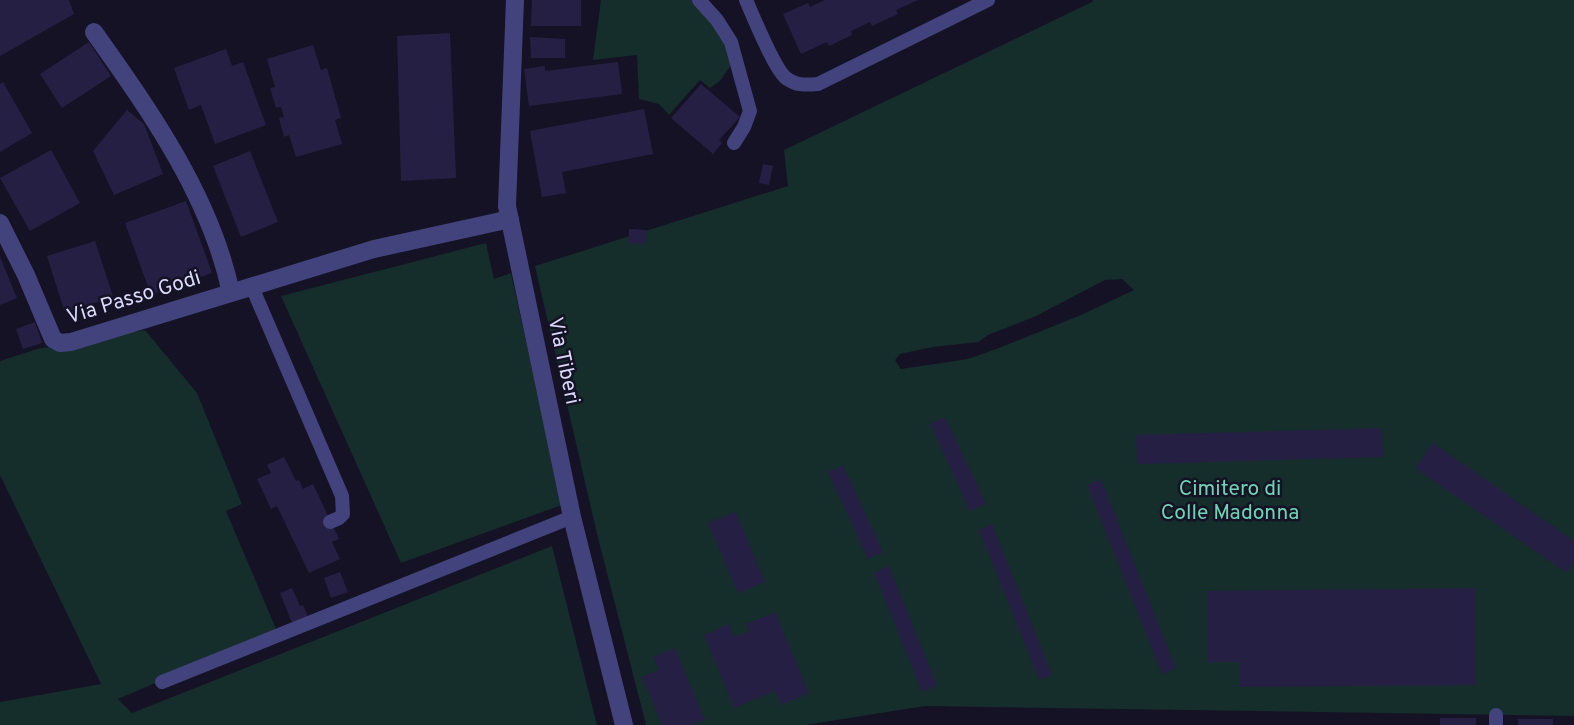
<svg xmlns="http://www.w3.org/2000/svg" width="1574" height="725" viewBox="0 0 1574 725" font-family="Overpass,sans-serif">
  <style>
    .green { fill: #152d2b; fill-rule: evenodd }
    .building { fill: #252043 }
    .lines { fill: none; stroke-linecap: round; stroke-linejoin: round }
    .service { stroke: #42437d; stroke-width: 14 }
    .minor { stroke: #42437d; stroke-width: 18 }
    .labels { text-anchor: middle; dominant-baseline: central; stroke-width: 5; stroke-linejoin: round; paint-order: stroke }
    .street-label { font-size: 21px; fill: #dbd9fb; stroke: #141224 }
    .park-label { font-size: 21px; fill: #6dd3b4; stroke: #141224 }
  </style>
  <rect width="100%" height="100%" fill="#141224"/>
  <path class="green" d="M 601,0 L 695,0 L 718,25 L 732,64 L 720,81 L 710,88 L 700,80 L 669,115 L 659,104 L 639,99 L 637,55 L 593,60 Z
    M 1093,0 L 1574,0 L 1574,716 L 925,706 L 805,725 L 646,725 L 597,534 L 535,266 L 788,186 L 784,150 L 1092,2 ZM 1122,279 L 1134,290 L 1081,315 L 999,348 L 968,359 L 901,369 L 895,360 L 900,354 L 933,347 L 978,342 L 988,335 L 1036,316 L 1105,280 Z
    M 486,243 L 494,279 L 511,273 L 562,505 L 401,563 L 281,296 Z
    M 145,330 L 197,393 L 242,504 L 226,511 L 277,631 L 118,699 L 132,713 L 552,546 L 597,725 L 0,725 L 0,702 L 101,684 L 0,475 L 0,361 L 37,349 Z"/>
  <path class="building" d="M 0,0 L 69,0 L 74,14 L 0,56 Z
    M 532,0 L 581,0 L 581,26 L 531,26 Z
    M 825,0 L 918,0 L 896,10 L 898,14 L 872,26 L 870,22 L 851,31 L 852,35 L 829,46 L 827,42 L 801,54 L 783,14 L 808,3 L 810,7 Z
    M 450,33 L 456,178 L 401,181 L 397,36 Z
    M 530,37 L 565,39 L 565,58 L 531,58 Z
    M 89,42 L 111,76 L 62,108 L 40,74 Z
    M 313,45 L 321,70 L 327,68 L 341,118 L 335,120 L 342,144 L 296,157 L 289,135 L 284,137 L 279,118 L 284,117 L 281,107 L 276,108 L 270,88 L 275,87 L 267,59 Z
    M 226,49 L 232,66 L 243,62 L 266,125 L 215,144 L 201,105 L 189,110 L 174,68 Z
    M 618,62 L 622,94 L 529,106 L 524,69 L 545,66 L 545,71 Z
    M 3,82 L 32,133 L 0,152 L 0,84 Z
    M 701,84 L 740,117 L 719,140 L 722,143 L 713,154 L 671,118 Z
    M 644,109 L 653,154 L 562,172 L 566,193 L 542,197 L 530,131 Z
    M 127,110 L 144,124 L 163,174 L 114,195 L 93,151 Z
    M 51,150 L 80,203 L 30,231 L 0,178 Z
    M 250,151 L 278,222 L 241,237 L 213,166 Z
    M 763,164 L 773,166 L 769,185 L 759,183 Z
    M 186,201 L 212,273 L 151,295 L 125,223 Z
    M 629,229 L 647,230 L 646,244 L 628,243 Z
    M 95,241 L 113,297 L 65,313 L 47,256 Z
    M 0,257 L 17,298 L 0,305 Z
    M 35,322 L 42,343 L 23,349 L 16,329 Z
    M 945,417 L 986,504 L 970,511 L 930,424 Z
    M 1382,428 L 1383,457 L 1137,464 L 1136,435 Z
    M 1433,443 L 1574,541 L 1574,562 L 1567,573 L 1415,468 Z
    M 284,457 L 296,481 L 299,480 L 303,489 L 313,484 L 339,539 L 332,542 L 340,559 L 309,573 L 277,506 L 271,509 L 257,479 L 271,473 L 267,465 Z
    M 843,465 L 883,552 L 868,559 L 828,472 Z
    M 1101,479 L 1176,668 L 1162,674 L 1087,485 Z
    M 736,512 L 765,582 L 738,593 L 708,523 Z
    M 992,524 L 1052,675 L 1039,680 L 979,530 Z
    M 889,566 L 937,685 L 922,692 L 874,573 Z
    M 340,572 L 348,592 L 331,598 L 324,578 Z
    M 292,588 L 300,606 L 303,605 L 308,617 L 292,623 L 280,593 Z
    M 1475,588 L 1476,685 L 1240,687 L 1240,662 L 1208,662 L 1208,591 Z
    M 775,612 L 809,693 L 781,705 L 775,691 L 734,708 L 704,635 L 729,624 L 734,637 L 749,631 L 746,624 Z
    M 675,648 L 705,720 L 691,725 L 662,725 L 642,677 L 659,670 L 653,657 Z
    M 1440,718 L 1476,718 L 1476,725 L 1440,725 Z
    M 1518,719 L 1553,719 L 1553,725 L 1518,725 Z"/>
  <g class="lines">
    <path class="service" d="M 699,0 L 717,20 L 731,42 L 750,111 L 744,127 L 734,143
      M 746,0 C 753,16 775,70 786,78 C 796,86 807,85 818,84 L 988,0
      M 252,287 L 342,496 L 343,514 L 339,518 L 330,522
      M 162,682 L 572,517
      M 1496,725 L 1496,715"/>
    <path class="minor" d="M 515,0 L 507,206 L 572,517 L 624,725
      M 94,32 C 150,111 211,197 231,293
      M 0,223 L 26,275 L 53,339 L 60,343 L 71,342 L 374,249 L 510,219"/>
  </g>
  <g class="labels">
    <g class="street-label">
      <text transform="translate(134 298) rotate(-17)">Via Passo Godi</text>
      <text transform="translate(563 361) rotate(78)">Via Tiberi</text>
    </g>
    <g class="park-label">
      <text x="1230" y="489">Cimitero di<tspan x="1230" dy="24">Colle Madonna</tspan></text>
    </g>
  </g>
</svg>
